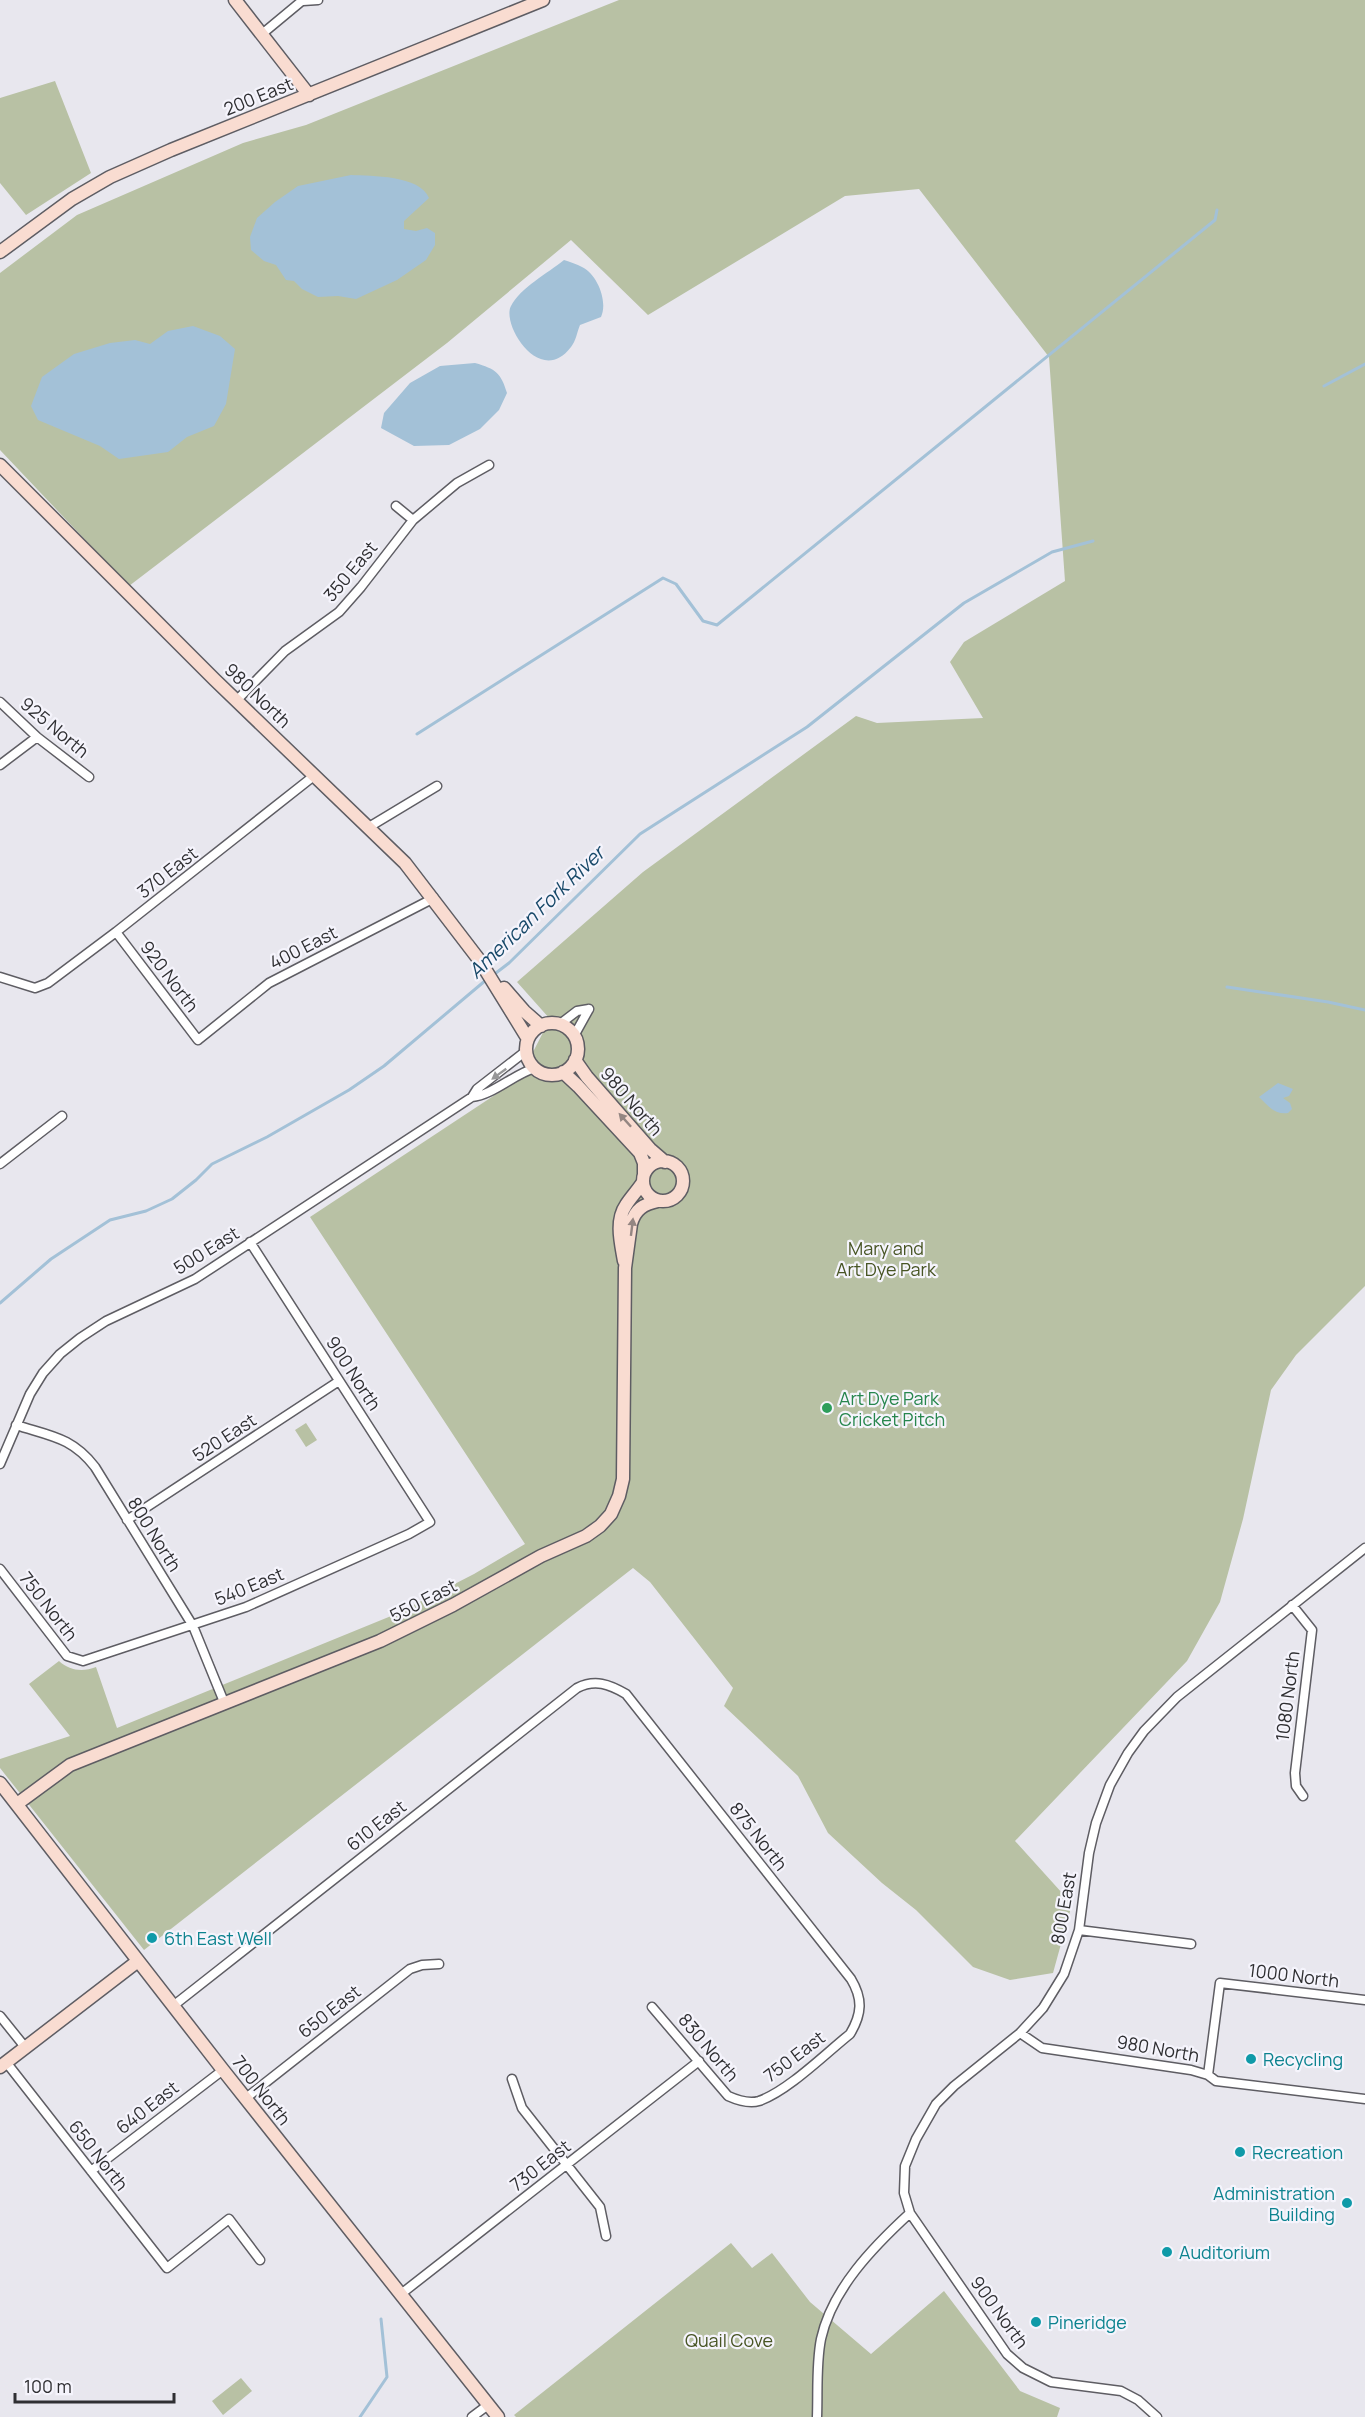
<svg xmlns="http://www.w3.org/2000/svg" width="1365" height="2417" viewBox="0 0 1365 2417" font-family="Manrope,sans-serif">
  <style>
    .green { fill: #b8c1a4 }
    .water { fill: #a3c1d7 }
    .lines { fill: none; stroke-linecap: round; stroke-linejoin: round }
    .stream { stroke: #a3c1d7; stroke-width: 3 }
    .street-casing { stroke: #5e5d63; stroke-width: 11 }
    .secondary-casing { stroke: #5e5d63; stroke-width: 15 }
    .street { stroke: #fff; stroke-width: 8 }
    .secondary { stroke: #f9dcd1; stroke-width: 12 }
    .oneway { fill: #979798 }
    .oneway2 { fill: #948682 }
    .leisure-dot { fill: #2e9e5b; stroke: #f5f4fc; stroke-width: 2 }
    .culture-dot { fill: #0f9aa8; stroke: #f5f4fc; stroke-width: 2 }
    .labels { text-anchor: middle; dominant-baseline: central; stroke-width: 4.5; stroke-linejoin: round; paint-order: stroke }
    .street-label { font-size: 18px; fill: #2f2f32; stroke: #f5f4fc }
    .park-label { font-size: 18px; fill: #485524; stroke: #f5f4fc }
    .leisure-label { font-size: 18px; fill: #27864d; stroke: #f5f4fc; text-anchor: start }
    .culture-label { font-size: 18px; fill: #0d838f; stroke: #f5f4fc; text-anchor: start }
    .water-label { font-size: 20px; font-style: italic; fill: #184969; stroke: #f5f4fc }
  </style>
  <rect width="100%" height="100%" fill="#e8e7ee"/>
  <path class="green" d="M 619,0 L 1365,0 L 1365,1286 L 1296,1355 L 1271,1390 L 1243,1519 L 1220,1602 L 1187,1661 L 1015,1841 L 1072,1904 L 1053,1973 L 1010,1980 L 973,1967 L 916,1910 L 882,1883 L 828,1833 L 798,1776 L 724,1706 L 733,1688 L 650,1582 L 633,1568 L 144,1950 L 0,1768 L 0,1759 L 70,1736 L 29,1684 L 59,1661 C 70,1671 83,1672 96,1667 L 117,1728 L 396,1614 L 474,1574 L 525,1544 L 310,1217 L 519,1079 L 550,1019 L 517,982 L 643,872 L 856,716 L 877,723 L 983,718 L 950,662 L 964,642 L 1065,581 L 1049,357 L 919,189 L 845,196 L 648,315 L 571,240 L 447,343 L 129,586 L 0,450 L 0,273 L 77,215 L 243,143 L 306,125 Z
    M 55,81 L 91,173 L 26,215 L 0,183 L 0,98 Z
    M 306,1423 L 317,1440 L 306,1447 L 295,1430 Z
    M 731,2243 L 752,2268 L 772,2253 L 810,2302 L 871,2354 L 944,2291 L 1020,2391 L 1060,2408 L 1057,2417 L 516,2417 L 514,2415 Z
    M 241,2378 L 252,2391 L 223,2415 L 212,2401 Z"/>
  <path class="water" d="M 351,175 C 371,176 420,175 429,198 L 404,221 L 404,229 L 416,231 L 427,228 L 435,233 L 435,245 L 426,260 L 397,280 L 356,299 L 338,296 L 318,297 L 302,289 L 294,281 L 286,280 L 276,265 L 264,261 L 251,250 L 250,237 L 257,218 L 275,202 L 298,186 Z
    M 564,260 C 570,262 577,264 582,267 C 598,275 608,302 601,317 L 580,325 C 577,332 576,341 571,347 C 540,388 501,324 511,306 C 520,288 548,273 564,260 Z
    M 193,326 L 220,336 L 235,349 L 226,404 L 214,426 L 187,437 L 168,452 L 119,459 L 100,446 L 38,420 L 31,406 L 42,377 L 74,354 L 110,343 L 135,340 L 150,344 L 168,331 Z
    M 475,363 C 496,369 501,373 507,393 L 499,410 L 480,429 L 449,445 L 414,446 L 381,428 L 384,413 L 410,383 L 440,366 Z
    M 1278,1083 L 1293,1089 L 1289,1096 L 1283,1098 L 1290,1103 L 1292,1109 L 1288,1113 C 1275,1115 1268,1106 1259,1097 Z"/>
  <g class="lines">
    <path class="stream" d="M 1324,386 L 1365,364
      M 417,734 L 663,578 L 676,584 L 703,621 L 717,625 L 1215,220 L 1217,210
      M 492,976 L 509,963 L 640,834 L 807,727 L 964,603 L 1052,552 L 1093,541
      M 1227,987 L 1328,1002 L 1365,1010
      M 0,1303 L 51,1259 L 110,1220 L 146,1211 L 172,1199 L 196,1180 L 212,1164 L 267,1137 L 349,1090 L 384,1066 L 486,980
      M 360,2417 L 387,2377 L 381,2319"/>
    <defs>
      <path id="street" d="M 303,1 L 318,0
        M 262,34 L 303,0
        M 396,506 L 413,520
        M 237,700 L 285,651 L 339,612 L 361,587 L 413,520 L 457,483 L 489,465
        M 0,702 L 37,737 L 89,777
        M 0,765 L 37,737
        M 369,827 L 437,786
        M 116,932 L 198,1040 L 269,983 L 434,898
        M 0,977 L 35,988 L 48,983 L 116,932 L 315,775
        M 560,1024 L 577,1011 L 589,1009
        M 574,1036 L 589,1009
        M 472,1097 L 477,1089 L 526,1051
        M 0,1164 L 62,1116
        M 16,1425 C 50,1436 72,1437 95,1467 L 193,1626 L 224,1702
        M 0,1464 L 30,1394 L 43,1373 L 60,1354 L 80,1338 L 106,1321 L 195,1279 L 472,1097 C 493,1095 514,1074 535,1068
        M 127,1520 L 339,1381
        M 0,1569 L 67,1656 L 83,1661 L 246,1607 L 409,1534 L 430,1522 L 250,1242
        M 1292,1605 L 1312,1630 L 1295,1773 L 1296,1786 L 1303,1796
        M 1079,1930 L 1191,1944
        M 173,2006 L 577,1688 C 595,1679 609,1684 626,1694 L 851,1979 C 863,1999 862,2014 850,2034 C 826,2053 788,2091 759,2101 C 749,2104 737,2100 728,2096 L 652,2007
        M 0,2016 L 25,2047
        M 1020,2033 L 1042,2048 L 1191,2070 L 1208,2075 L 1216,2081 L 1365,2099
        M 6,2062 L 167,2268 L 229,2219 L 260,2260
        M 1208,2075 L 1220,1983 L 1365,2000
        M 512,2079 L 522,2108 L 600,2207 L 606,2236
        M 246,2098 L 410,1969 L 422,1965 L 439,1964
        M 91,2171 L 223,2070
        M 401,2294 L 699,2061
        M 472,2417 L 488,2405
        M 817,2417 C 818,2392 816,2364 821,2339 C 832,2289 873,2247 910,2213
        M 1157,2417 L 1138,2400 L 1121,2391 L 1051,2382 L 1023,2368 L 1007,2354 L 910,2213 L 904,2193 L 905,2166 L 916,2139 L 936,2104 L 954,2086 L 1020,2033 L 1043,2008 L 1064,1974 L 1079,1930 L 1089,1853 L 1096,1823 L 1110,1785 L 1128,1753 L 1144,1731 L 1177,1697 L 1365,1548"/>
      <path id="secondary" d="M 235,0 L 309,95
        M 0,252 L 72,199 L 110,177 L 171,150 L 543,0
        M 0,465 L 215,680 L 405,863 L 480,961 L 528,1039
        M 504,988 L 524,1011 L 541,1026
        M526 1049a26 26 0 1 1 52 0a26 26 0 1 1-52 0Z
        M 575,1060 L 587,1077 L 650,1149 L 665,1162
        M 563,1072 L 578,1086 L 640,1153 L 644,1163 L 644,1174
        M643 1181a20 20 0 1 1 40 0a20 20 0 1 1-40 0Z
        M 624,1261 C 621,1243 615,1221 626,1205 C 631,1197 638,1190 643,1182
        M 0,1783 L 223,2070 L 498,2417
        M 17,1804 L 70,1765 L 380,1641 L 453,1605 L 541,1556 L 586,1536 L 600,1526 L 611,1514 L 619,1496 L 623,1479 L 625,1268 L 631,1224 C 635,1209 644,1204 658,1201
        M 0,2067 L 138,1961"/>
    </defs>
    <use href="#street" class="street-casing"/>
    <use href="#secondary" class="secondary-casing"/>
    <use href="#street" class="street"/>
    <use href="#secondary" class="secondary"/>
  </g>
  <defs><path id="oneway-solid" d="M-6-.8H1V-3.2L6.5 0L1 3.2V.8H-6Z" transform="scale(1.5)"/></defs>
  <use class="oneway" href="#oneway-solid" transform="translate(499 1074) rotate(144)"/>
  <g class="oneway2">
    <use href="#oneway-solid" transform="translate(625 1120) rotate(-132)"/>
    <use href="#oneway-solid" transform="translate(632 1227) rotate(-83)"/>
  </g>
  <circle class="leisure-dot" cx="827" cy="1408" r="6"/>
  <g class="culture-dot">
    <circle cx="152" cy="1938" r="6"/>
    <circle cx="1251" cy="2059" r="6"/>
    <circle cx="1240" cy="2152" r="6"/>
    <circle cx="1347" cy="2203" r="6"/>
    <circle cx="1167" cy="2252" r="6"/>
    <circle cx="1036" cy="2322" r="6"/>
  </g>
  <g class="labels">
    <g class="street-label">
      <text transform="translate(258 96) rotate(-22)">200 East</text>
      <text transform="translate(350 571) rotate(-50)">350 East</text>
      <text transform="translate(258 695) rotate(44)">980 North</text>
      <text transform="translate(55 727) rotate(40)">925 North</text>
      <text transform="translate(167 872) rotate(-38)">370 East</text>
      <text transform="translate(303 947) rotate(-27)">400 East</text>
      <text transform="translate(170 976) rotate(53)">920 North</text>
      <text transform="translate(632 1101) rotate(49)">980 North</text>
      <text transform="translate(206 1250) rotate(-32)">500 East</text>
      <text transform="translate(354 1373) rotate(57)">900 North</text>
      <text transform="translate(224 1437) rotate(-33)">520 East</text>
      <text transform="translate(155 1534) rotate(58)">800 North</text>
      <text transform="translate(249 1586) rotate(-22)">540 East</text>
      <text transform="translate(423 1600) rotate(-27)">550 East</text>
      <text transform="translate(49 1606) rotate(52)">750 North</text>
      <text transform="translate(1287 1696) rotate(-83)">1080 North</text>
      <text transform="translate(376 1825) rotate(-38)">610 East</text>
      <text transform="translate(759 1836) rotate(52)">875 North</text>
      <text transform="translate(1063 1908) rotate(-80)">800 East</text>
      <text transform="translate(1294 1975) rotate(7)">1000 North</text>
      <text transform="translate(329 2011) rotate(-38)">650 East</text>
      <text transform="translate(709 2047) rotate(50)">830 North</text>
      <text transform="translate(1158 2048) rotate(10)">980 North</text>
      <text transform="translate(794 2056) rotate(-37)">750 East</text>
      <text transform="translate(262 2090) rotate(52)">700 North</text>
      <text transform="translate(147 2107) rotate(-38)">640 East</text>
      <text transform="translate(99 2155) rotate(52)">650 North</text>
      <text transform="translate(540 2165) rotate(-38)">730 East</text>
      <text transform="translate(1000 2312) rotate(54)">900 North</text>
    </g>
    <g class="park-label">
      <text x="886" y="1248">Mary and<tspan x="886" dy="21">Art Dye Park</tspan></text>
      <text x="729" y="2340">Quail Cove</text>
    </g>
    <g class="leisure-label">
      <text x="839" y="1398">Art Dye Park<tspan x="839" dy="21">Cricket Pitch</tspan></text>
    </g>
    <g class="culture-label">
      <text x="164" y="1938">6th East Well</text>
      <text x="1263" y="2059">Recycling</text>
      <text x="1252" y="2152">Recreation</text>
      <text x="1335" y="2193" text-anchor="end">Administration<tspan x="1335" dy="21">Building</tspan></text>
      <text x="1179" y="2252">Auditorium</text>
      <text x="1048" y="2322">Pineridge</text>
    </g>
    <g class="water-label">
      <text transform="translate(536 912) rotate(-44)">American Fork River</text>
    </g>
  </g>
  <path d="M15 2393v9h159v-9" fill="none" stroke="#2f2f32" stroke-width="3"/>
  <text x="24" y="2393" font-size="18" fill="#2f2f32" stroke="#f5f4fc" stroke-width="4.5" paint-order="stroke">100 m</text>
</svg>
